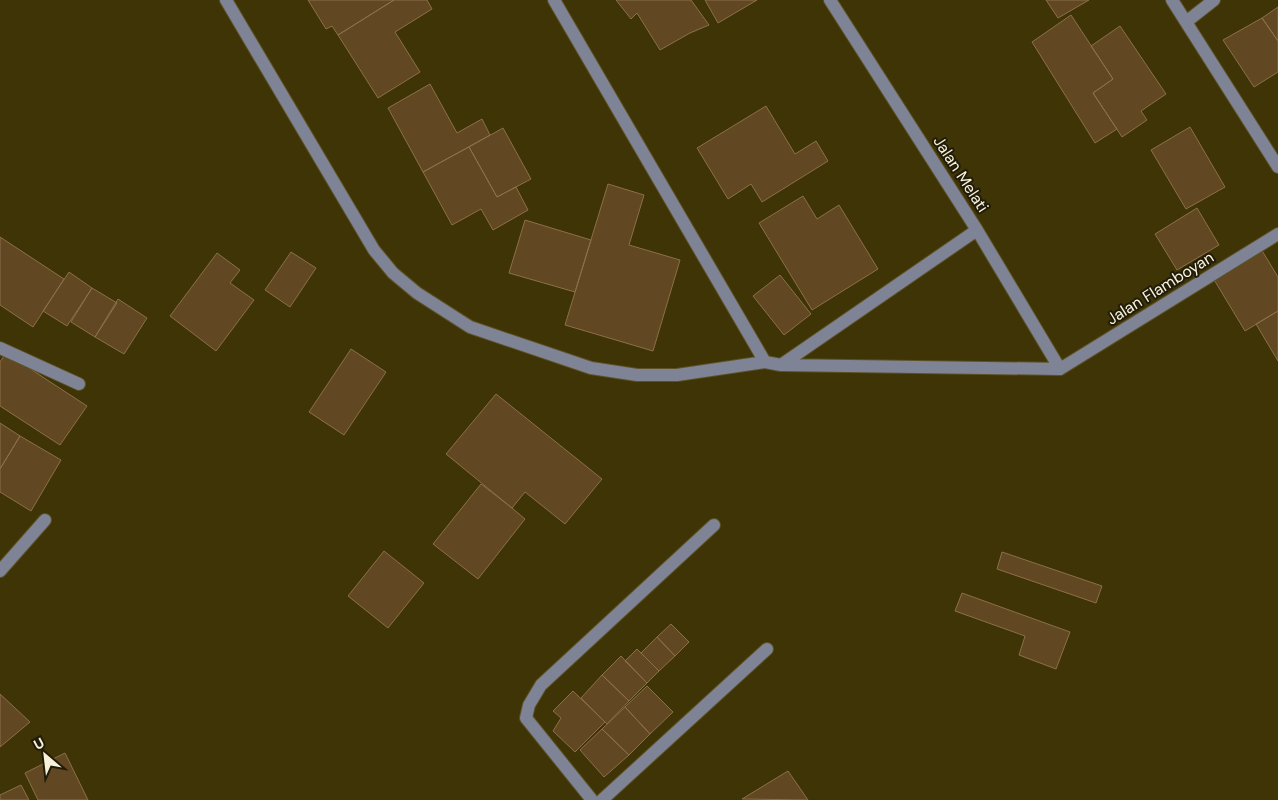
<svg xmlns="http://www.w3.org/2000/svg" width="1278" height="800" viewBox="0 0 1278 800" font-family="'DM Sans',sans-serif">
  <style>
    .building { fill: #614823; stroke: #8b704a }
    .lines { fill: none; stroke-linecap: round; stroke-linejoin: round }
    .minor-casing { stroke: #5d5227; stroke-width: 14 }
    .minor { stroke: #7f8396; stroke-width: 12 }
    .labels { text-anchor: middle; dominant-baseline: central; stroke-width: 4; stroke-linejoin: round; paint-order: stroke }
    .street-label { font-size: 16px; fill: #f8f2da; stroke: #211c0a }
  </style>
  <rect width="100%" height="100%" fill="#3f3405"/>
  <path class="building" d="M 308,0 L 394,0 L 338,35 L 332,26 L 326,29 Z
    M 394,0 L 427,0 L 432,9 L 395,32 L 420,72 L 378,98 L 338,35 Z
    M 616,0 L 691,0 L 709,25 L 690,33 L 660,50 L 637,13 L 631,19 Z
    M 705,0 L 757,0 L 718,23 Z
    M 1046,0 L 1089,0 L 1058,18 Z
    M 1278,7 L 1278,41 L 1262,18 Z
    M 1071,15 L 1113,79 L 1093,93 L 1117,129 L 1095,143 L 1032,42 Z
    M 1262,18 L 1278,41 L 1278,72 L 1254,87 L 1223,40 Z
    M 1120,26 L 1166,94 L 1141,111 L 1147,120 L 1122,137 L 1093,93 L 1113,79 L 1091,46 Z
    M 430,84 L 457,133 L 482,119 L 490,135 L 423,172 L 388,108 Z
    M 766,106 L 795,154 L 816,141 L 828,161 L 762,202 L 751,184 L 728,199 L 697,148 Z
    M 1190,127 L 1225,187 L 1186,209 L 1151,150 Z
    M 503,128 L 531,179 L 497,197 L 469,147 Z
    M 469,147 L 497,197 L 516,187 L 528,210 L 493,230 L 481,209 L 452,225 L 423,172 Z
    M 608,184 L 644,195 L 629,245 L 680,260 L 653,351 L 565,325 Z
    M 803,196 L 817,219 L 839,205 L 878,269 L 812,310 L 759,223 Z
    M 1197,208 L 1219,245 L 1177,270 L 1155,234 Z
    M 525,220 L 591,240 L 575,292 L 509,273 Z
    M 0,237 L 64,279 L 33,327 L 0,305 Z
    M 1261,249 L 1278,277 L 1278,311 L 1245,331 L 1213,278 Z
    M 291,252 L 316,268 L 290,307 L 265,290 Z
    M 217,253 L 240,270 L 230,283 L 254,300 L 216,351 L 170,316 Z
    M 69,272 L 92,288 L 67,326 L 43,311 Z
    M 780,275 L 811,314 L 784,335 L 753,296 Z
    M 92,288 L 117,303 L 95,337 L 71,322 Z
    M 118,299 L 147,318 L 124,354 L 95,337 Z
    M 1278,311 L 1278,361 L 1256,324 Z
    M 351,349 L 386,372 L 344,435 L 309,412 Z
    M 6,353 L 87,406 L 60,445 L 0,406 L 0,362 Z
    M 496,394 L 602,479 L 565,524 L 525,492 L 512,508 L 446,454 Z
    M 0,423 L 20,436 L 0,469 Z
    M 20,436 L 61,460 L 31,511 L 0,492 L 0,469 Z
    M 481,484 L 512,508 L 525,519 L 478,579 L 433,544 Z
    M 384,551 L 424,583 L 388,628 L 348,596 Z
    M 1002,552 L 1102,586 L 1096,603 L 997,569 Z
    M 962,593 L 1070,632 L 1056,669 L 1019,655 L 1025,636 L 955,611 Z
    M 671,624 L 689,642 L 675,656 L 657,637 Z
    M 657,637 L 675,656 L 659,671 L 641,653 Z
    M 637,649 L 659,671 L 647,683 L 625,661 Z
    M 621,656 L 647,683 L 629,701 L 602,675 Z
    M 602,675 L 629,701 L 607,724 L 581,698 Z
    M 647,686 L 673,712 L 650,734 L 625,707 Z
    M 573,691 L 605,722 L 575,752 L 553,731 L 561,718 L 553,711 Z
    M 0,694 L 30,722 L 0,747 Z
    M 625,707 L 650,734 L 629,755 L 602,729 Z
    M 602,729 L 629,755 L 604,777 L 580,750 Z
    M 65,753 L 88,800 L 38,800 L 25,773 Z
    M 788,771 L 808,800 L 742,799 Z
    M 21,785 L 29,800 L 0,800 L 0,795 Z"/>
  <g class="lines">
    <defs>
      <path id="minor" d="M 226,0 L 374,250 L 393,273 L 417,293 L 470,327 L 591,368 L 637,375 L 677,375 L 765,362 L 781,365 L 1060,369
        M 554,0 L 765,362
        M 830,0 L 977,230 L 1060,369
        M 1172,0 L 1278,167
        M 1186,22 L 1214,0
        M 0,348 L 79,384
        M 781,365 L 977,230
        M 1060,369 L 1278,234
        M 0,571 L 45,520
        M 592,800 L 526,718 L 529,705 L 541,685 L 714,525
        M 602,800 L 767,649"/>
    </defs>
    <use href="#minor" class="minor-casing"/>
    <use href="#minor" class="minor"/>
  </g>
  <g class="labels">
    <g class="street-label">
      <text transform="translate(961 174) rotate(57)">Jalan Melati</text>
      <text transform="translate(1160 288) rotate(-32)">Jalan Flamboyan</text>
    </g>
  </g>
  <g transform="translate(45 755) rotate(332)" stroke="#211c0a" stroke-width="4" paint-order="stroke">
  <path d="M0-4L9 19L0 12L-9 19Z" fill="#f8f2da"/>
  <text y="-8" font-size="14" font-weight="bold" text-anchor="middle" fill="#f8f2da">U</text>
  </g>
</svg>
